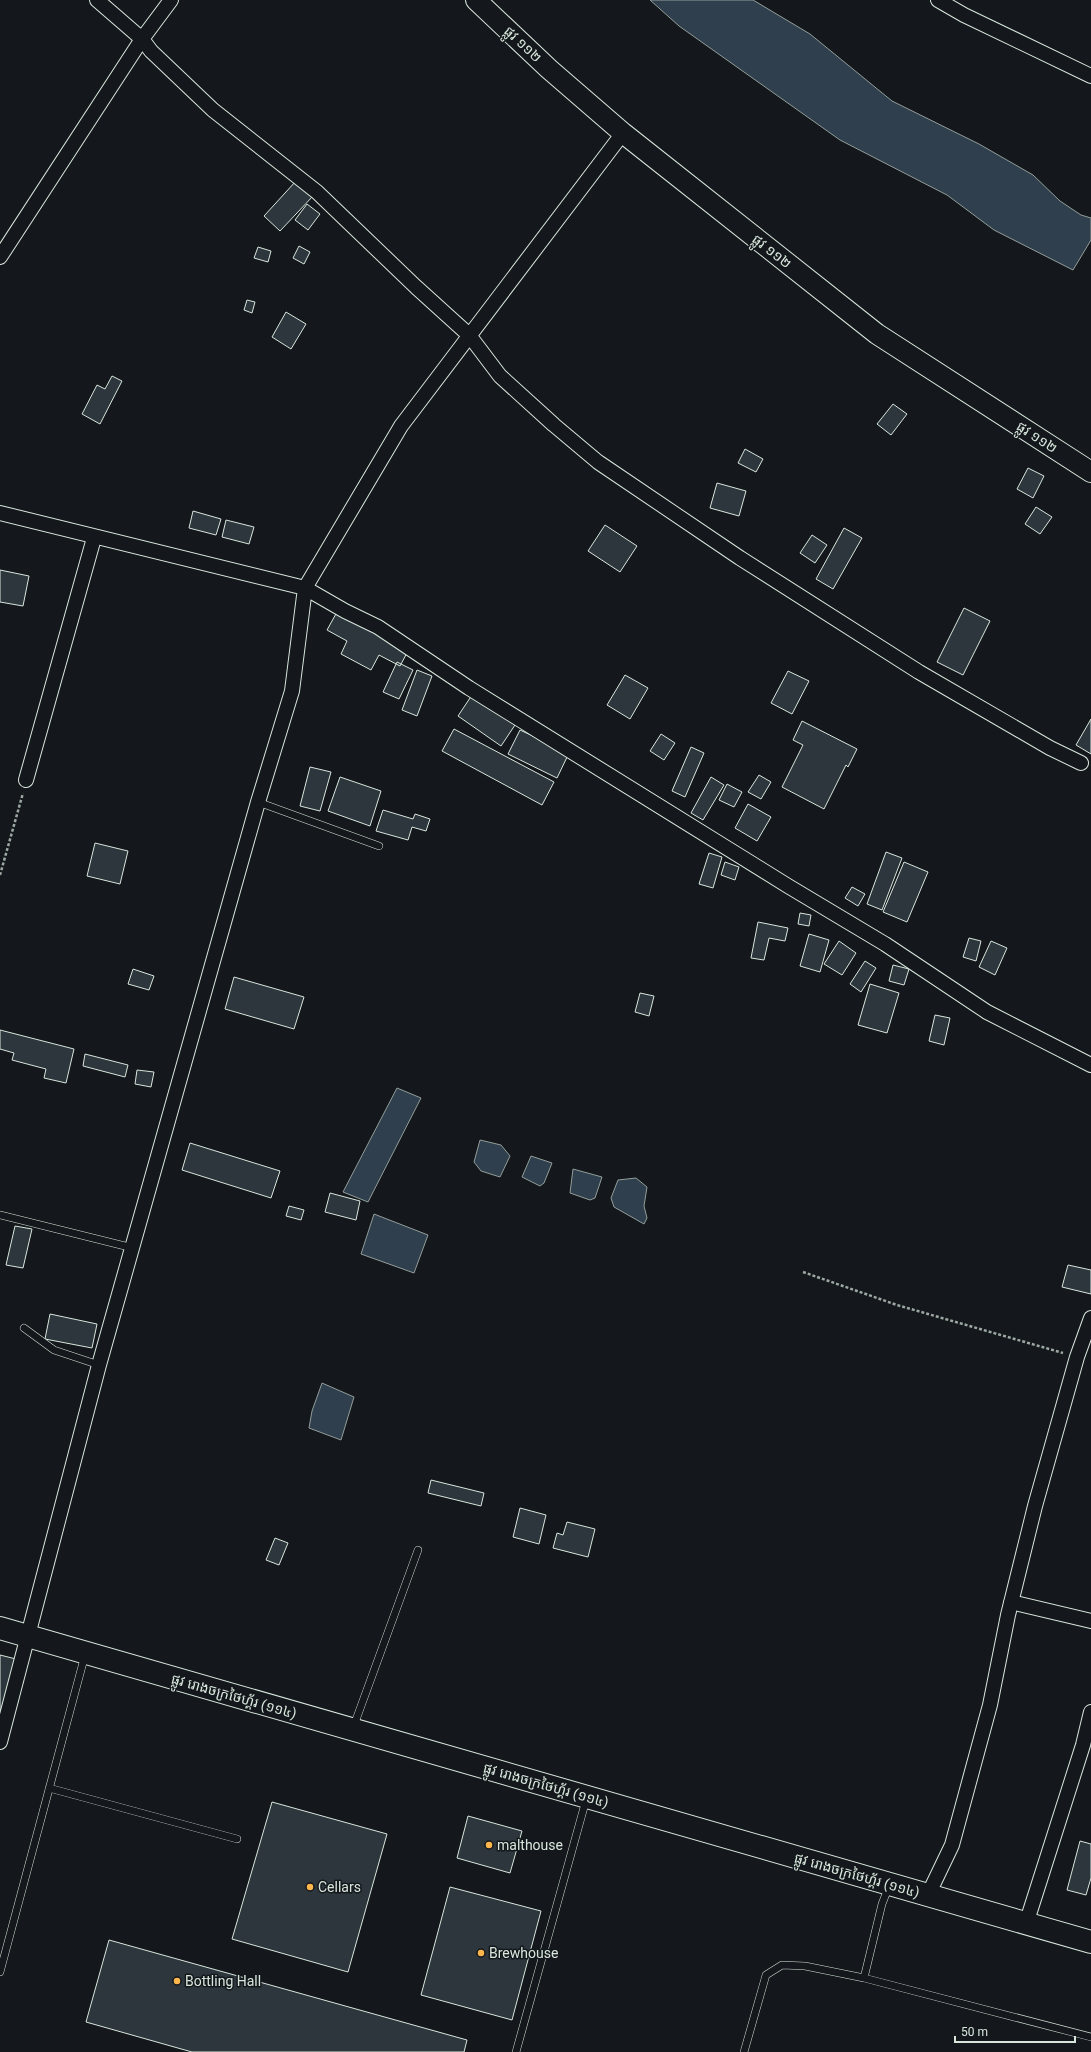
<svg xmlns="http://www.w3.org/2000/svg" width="1091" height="2052" viewBox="0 0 1091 2052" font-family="Roboto,'Noto Sans Khmer',sans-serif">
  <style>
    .water { fill: #2f3f4d; stroke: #939e99 }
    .building { fill: #2c363c; stroke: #d8e6dc }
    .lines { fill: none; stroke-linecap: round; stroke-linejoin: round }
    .lane-casing { stroke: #d8e6dc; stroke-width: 8 }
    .street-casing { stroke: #d8e6dc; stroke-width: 16 }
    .secondary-casing { stroke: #d8e6dc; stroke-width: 22 }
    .primary-casing { stroke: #d8e6dc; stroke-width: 24 }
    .path { stroke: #9da8a2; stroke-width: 2.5; stroke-dasharray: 3 2; stroke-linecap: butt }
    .lane { stroke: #14181c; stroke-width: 7 }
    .street { stroke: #14181c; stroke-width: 14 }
    .secondary { stroke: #14181c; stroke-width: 20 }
    .primary { stroke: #14181c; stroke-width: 22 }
    .poi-dot { fill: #ffb74d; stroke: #14181c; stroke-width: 1.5 }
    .labels { text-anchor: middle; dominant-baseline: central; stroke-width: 3; stroke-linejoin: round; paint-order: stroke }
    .street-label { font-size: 14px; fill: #d8e6dc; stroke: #14181c }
    .poi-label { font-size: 14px; fill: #d8e6dc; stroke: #14181c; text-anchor: start }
  </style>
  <rect width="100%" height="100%" fill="#14181c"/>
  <path class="water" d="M 650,0 L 753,0 L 810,34 L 892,101 L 979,144 L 1033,175 L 1060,201 L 1081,215 L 1091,218 L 1091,240 L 1073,270 L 994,230 L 947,195 L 840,140 L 679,26 Z
    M 397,1088 L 421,1098 L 368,1202 L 343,1192 Z
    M 480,1140 L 501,1145 L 510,1156 L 500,1177 L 481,1171 L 474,1162 Z
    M 531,1156 L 552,1163 L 544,1183 L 540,1186 L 522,1177 Z
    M 573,1169 L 602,1177 L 595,1198 L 590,1200 L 570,1193 Z
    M 636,1178 L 647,1187 L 644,1206 L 647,1218 L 644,1224 L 614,1207 L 611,1198 L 618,1180 Z
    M 374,1214 L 428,1235 L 414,1273 L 361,1254 Z
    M 322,1383 L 354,1397 L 341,1440 L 309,1428 L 312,1411 Z"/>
  <path class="building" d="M 296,181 L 313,196 L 280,231 L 264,216 Z
    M 307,204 L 320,214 L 308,230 L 295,220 Z
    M 299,246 L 310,252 L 304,264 L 293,258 Z
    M 258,247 L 271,251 L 268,262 L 254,258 Z
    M 247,300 L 255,302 L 252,313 L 244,310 Z
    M 286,312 L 306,324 L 291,349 L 272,337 Z
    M 112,376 L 122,381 L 100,424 L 82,414 L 97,385 L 105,389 Z
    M 893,404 L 907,414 L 891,435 L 877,424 Z
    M 745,449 L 763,459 L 756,472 L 738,463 Z
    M 1028,468 L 1044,476 L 1033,498 L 1017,489 Z
    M 717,483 L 746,491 L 739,516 L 710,508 Z
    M 1036,507 L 1052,517 L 1040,534 L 1025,524 Z
    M 193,511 L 221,519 L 216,535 L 189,528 Z
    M 226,520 L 254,527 L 249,544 L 222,537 Z
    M 605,525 L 637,546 L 620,572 L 588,551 Z
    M 844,528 L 862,538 L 833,589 L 816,579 Z
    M 812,535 L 827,545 L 815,563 L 800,553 Z
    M 0,570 L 29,576 L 23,606 L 0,602 Z
    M 964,608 L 990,621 L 963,675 L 937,662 Z
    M 337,612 L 408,651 L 400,666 L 379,655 L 371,670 L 341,654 L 347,641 L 327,630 Z
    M 397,662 L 413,670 L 399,699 L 383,692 Z
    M 417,670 L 432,676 L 417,716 L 402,710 Z
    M 788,671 L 809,681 L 792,714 L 771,703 Z
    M 625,675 L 648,688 L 630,719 L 607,705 Z
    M 472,695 L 515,725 L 501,746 L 458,716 Z
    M 1091,719 L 1091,754 L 1076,745 Z
    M 802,721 L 857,749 L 848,767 L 846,765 L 824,809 L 782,787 L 803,745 L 793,740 Z
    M 454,729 L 554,782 L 542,805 L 442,751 Z
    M 520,730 L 569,753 L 557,778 L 508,754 Z
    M 661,734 L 675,743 L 664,760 L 650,751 Z
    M 691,747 L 704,753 L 685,797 L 672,791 Z
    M 310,767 L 331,772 L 320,811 L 300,806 Z
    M 759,775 L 771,782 L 761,799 L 748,792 Z
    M 340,777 L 381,791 L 370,826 L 328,811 Z
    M 711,777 L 724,785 L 703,820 L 691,813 Z
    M 727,784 L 742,792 L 734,807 L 719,800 Z
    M 748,804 L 771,817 L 757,841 L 735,828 Z
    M 383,810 L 413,819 L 415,814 L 430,819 L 426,831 L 412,827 L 408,840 L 376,831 Z
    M 95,843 L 128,851 L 120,884 L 87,876 Z
    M 886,852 L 902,858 L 882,910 L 867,904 Z
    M 709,853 L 722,857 L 713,888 L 699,884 Z
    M 725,862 L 739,867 L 735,880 L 721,875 Z
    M 904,862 L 928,872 L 907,922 L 883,912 Z
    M 852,887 L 865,894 L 858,906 L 845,898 Z
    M 800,913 L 811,915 L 809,926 L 798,924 Z
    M 758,922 L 788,928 L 785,941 L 769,938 L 764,960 L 751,958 Z
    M 809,934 L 829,940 L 820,972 L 800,966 Z
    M 969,938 L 981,941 L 976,961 L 963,957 Z
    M 839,941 L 856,953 L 842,975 L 824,964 Z
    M 991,941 L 1007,948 L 995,975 L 979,967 Z
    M 865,961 L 876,968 L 861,992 L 850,984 Z
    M 893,965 L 909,969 L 904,985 L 889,981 Z
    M 133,969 L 154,976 L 149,990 L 128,984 Z
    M 234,977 L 304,997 L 294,1029 L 225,1009 Z
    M 870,984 L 899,993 L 887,1033 L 858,1025 Z
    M 640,993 L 654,996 L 649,1016 L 635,1012 Z
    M 935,1015 L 950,1018 L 944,1045 L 929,1041 Z
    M 0,1030 L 74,1049 L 66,1083 L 44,1078 L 46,1069 L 12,1060 L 14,1053 L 0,1049 Z
    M 85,1054 L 128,1065 L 125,1077 L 83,1066 Z
    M 137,1070 L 154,1072 L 151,1087 L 135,1084 Z
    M 190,1143 L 280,1171 L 271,1198 L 182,1170 Z
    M 330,1193 L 360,1201 L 356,1220 L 325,1212 Z
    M 289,1206 L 304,1210 L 301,1220 L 286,1216 Z
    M 15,1226 L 32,1229 L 23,1268 L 6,1265 Z
    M 1068,1265 L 1091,1270 L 1091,1294 L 1062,1287 Z
    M 50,1314 L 97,1324 L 92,1348 L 45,1339 Z
    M 431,1480 L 484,1493 L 481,1506 L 428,1493 Z
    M 520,1508 L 546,1515 L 539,1544 L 513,1537 Z
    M 567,1522 L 595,1529 L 588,1557 L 553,1548 L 557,1533 L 563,1535 Z
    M 275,1538 L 288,1543 L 279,1565 L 266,1560 Z
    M 0,1655 L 16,1659 L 3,1710 L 0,1709 Z
    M 272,1802 L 387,1834 L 348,1972 L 232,1939 Z
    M 468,1816 L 522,1831 L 510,1873 L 457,1858 Z
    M 1080,1841 L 1091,1844 L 1091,1878 L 1086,1895 L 1067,1890 Z
    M 450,1887 L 541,1911 L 512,2020 L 421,1995 Z
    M 109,1940 L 467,2040 L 464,2052 L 192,2052 L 86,2022 Z"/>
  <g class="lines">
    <defs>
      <path id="lane" d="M 258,802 L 379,846
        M 0,1215 L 133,1248
        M 24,1328 L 54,1350 L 99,1365
        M 353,1728 L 418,1550
        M 49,1788 L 237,1839
        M 0,1972 L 85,1655
        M 864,1978 L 882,1904 L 889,1886
        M 516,2052 L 586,1800
        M 744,2052 L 766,1975 L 782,1965 L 805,1966 L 864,1978 L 1091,2037"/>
      <path id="street" d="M 171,0 L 142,39 L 151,51 L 213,110 L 317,192 L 416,287 L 469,335 L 500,376 L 554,425 L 598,462 L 740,558 L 919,672 L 1050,748 L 1081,763
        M 938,0 L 964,15 L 1091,76
        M 0,257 L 142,39 L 97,0
        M 0,513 L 305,588 L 345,611 L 378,627 L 469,688 L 788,886 L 885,944 L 987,1012 L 1091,1065
        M 26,780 L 94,538
        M 1011,1602 L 1091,1621
        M 0,1742 L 99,1365 L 258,802 L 292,691 L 305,588 L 401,426 L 623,133
        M 928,1895 L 952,1845 L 990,1705 L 1008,1615 L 1035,1506 L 1077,1357 L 1091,1318
        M 1026,1924 L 1083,1745 L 1091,1712"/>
      <path id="secondary" d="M 476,0 L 549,69 L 623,133 L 877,334 L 1091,472"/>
      <path id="primary" d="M 0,1628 L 1091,1942"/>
    </defs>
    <use href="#lane" class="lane-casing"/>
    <use href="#street" class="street-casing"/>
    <use href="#secondary" class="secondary-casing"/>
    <use href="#primary" class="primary-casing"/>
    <path class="path" d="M 0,875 L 23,793
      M 803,1272 L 897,1305 L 1063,1353"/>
    <use href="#lane" class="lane"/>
    <use href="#street" class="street"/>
    <use href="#secondary" class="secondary"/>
    <use href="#primary" class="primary"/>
  </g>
  <g class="poi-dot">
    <circle cx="489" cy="1845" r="4"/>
    <circle cx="310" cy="1887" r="4"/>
    <circle cx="481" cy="1953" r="4"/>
    <circle cx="177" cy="1981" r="4"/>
  </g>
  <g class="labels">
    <g class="street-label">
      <text transform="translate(523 44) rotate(43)">ផ្លូវ ១១២</text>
      <text transform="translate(772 251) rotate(38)">ផ្លូវ ១១២</text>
      <text transform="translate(1037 437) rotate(33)">ផ្លូវ ១១២</text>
      <text transform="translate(234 1696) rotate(16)">ផ្លូវ រោងចក្រថៃហ្គ័រ (១១៤)</text>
      <text transform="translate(546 1785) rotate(16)">ផ្លូវ រោងចក្រថៃហ្គ័រ (១១៤)</text>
      <text transform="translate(857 1875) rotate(16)">ផ្លូវ រោងចក្រថៃហ្គ័រ (១១៤)</text>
    </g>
    <g class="poi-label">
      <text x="497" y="1845">malthouse</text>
      <text x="318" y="1887">Cellars</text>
      <text x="489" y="1953">Brewhouse</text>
      <text x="185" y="1981">Bottling Hall</text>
    </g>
  </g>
  <path d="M955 2036v6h120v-6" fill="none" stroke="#d8e6dc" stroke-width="2"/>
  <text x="961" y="2036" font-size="12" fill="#d8e6dc" stroke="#14181c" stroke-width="3" paint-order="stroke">50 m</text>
</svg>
